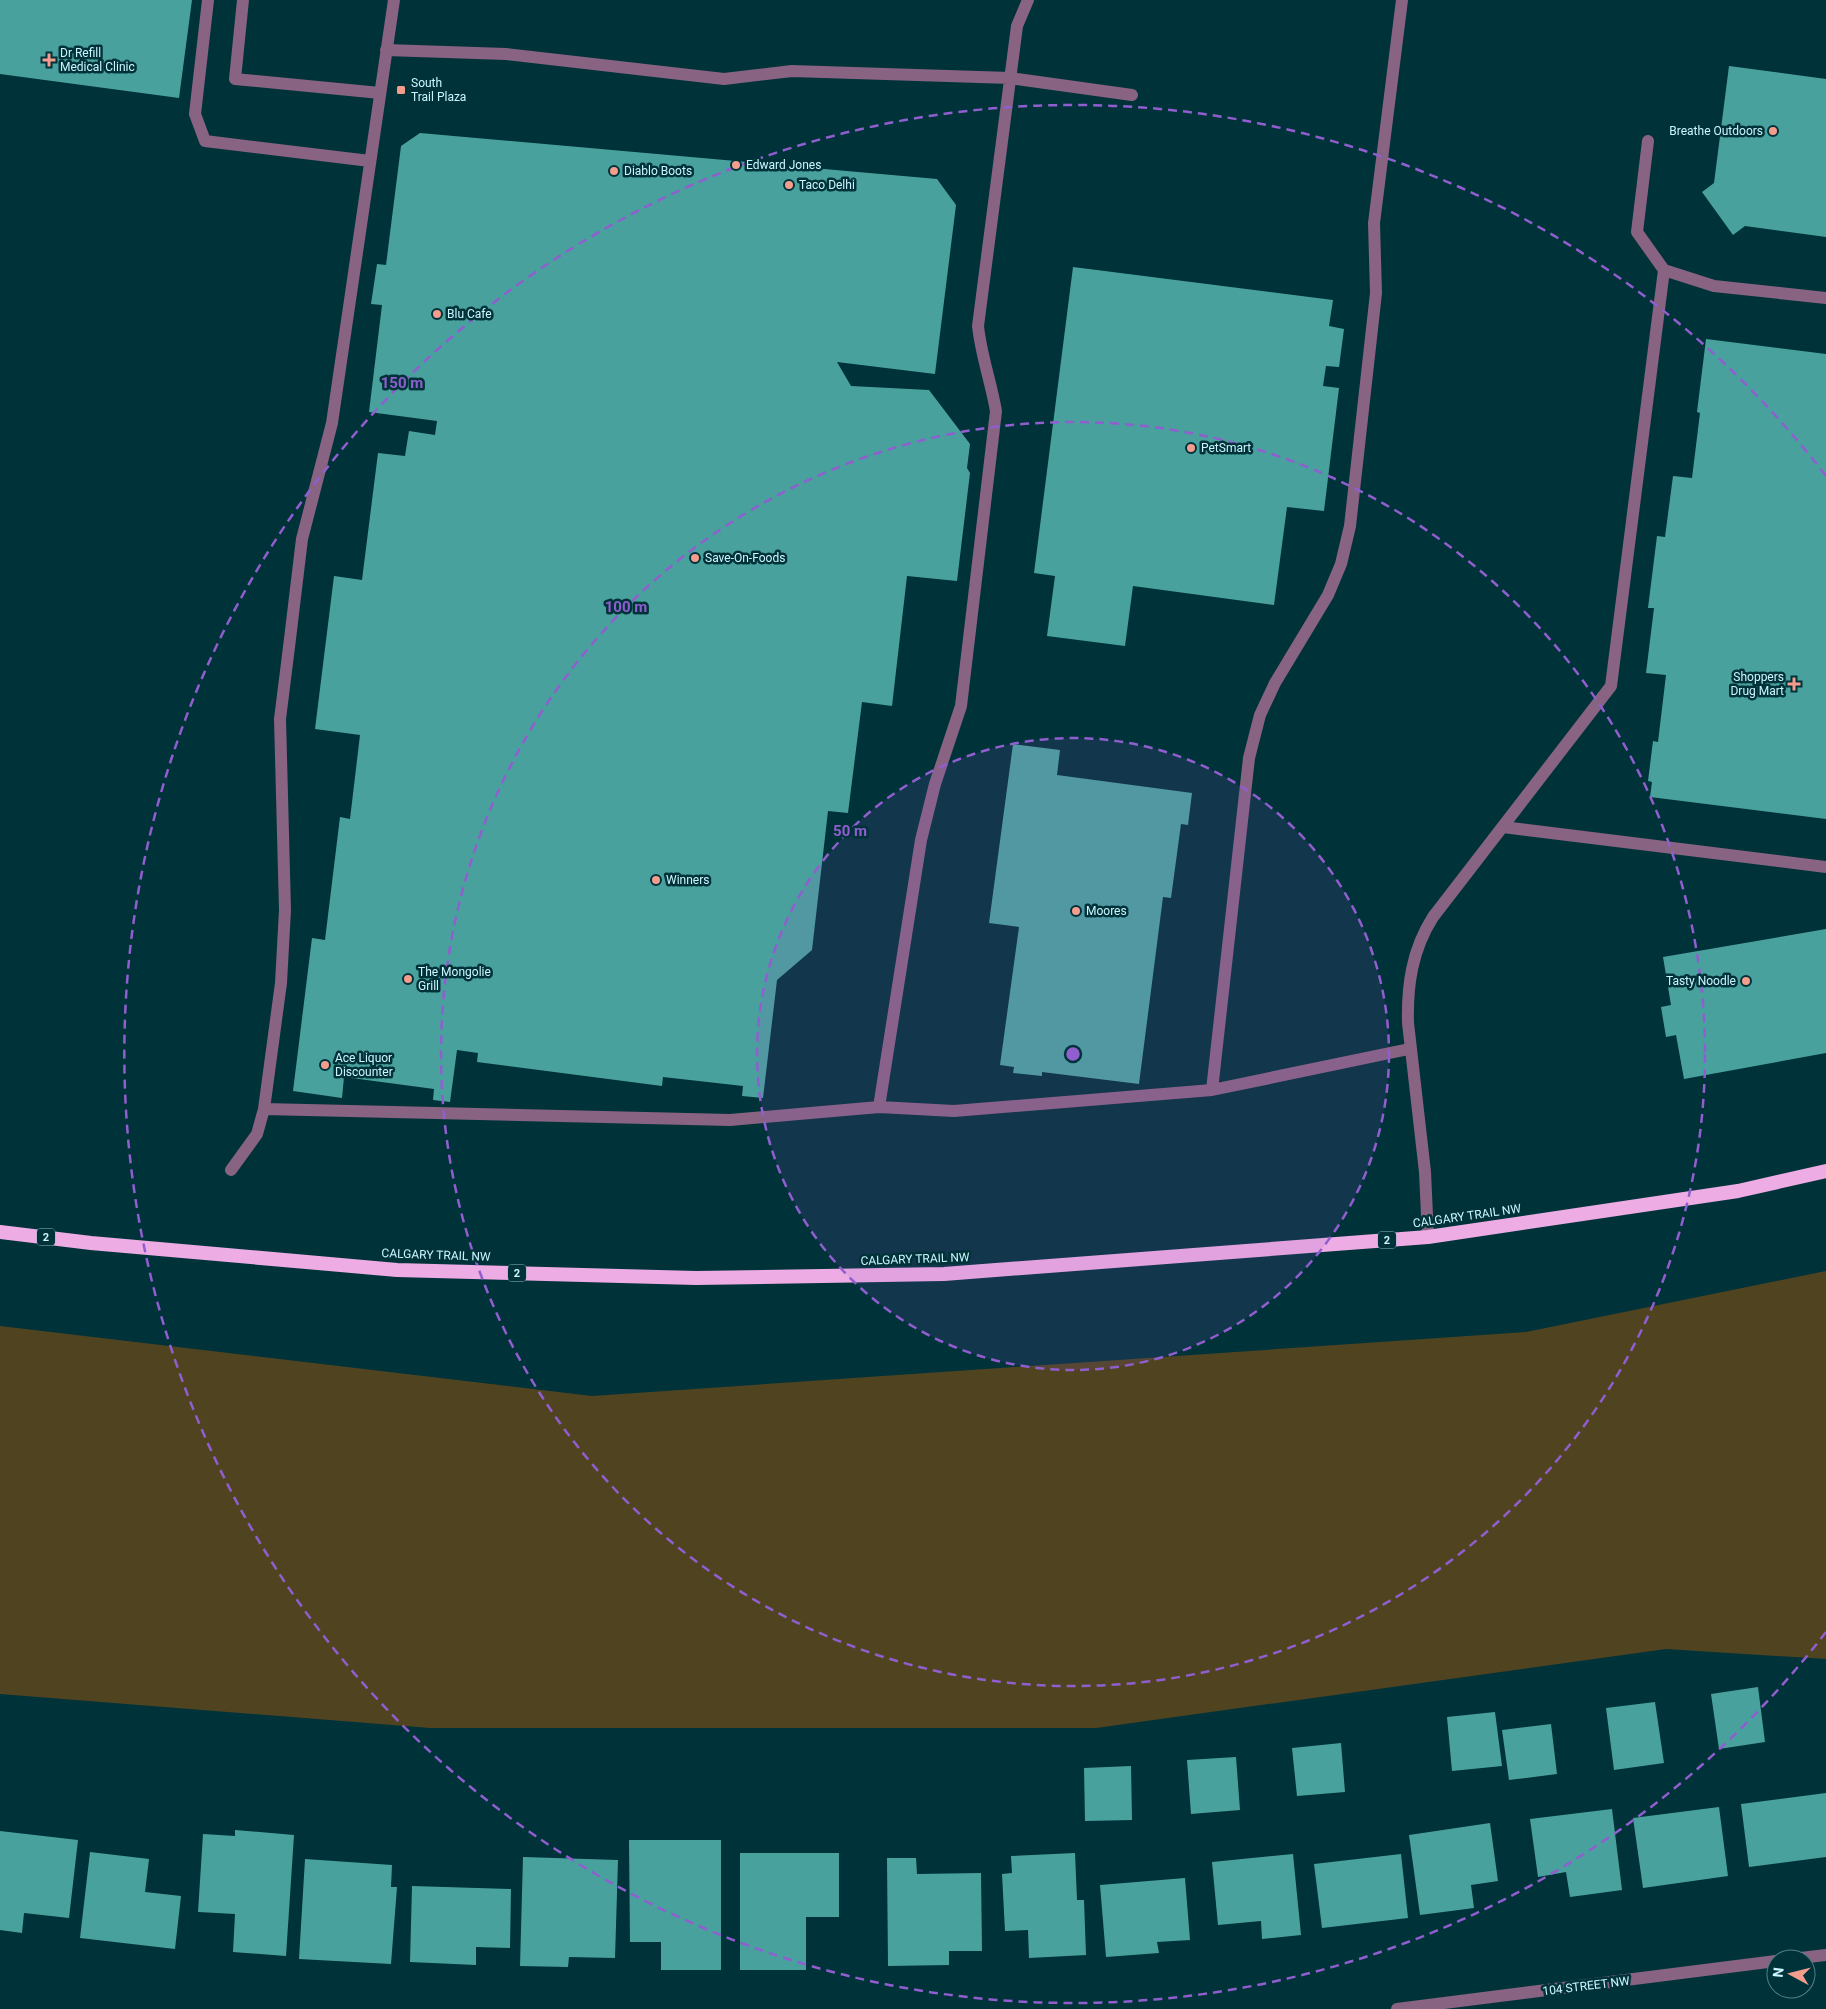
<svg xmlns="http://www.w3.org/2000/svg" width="1826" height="2009" viewBox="0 0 1826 2009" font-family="Roboto,sans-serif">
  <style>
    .green { fill: #504420 }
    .building { fill: #49a19e }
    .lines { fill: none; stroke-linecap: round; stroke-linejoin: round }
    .service { stroke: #886382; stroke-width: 12 }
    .minor { stroke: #886382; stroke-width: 12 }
    .trunk { stroke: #edace3; stroke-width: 14 }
    .ring { fill: none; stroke: #905ece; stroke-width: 2.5; stroke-dasharray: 9 6 }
    .poi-dot { fill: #f49d8c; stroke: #00323a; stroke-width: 2 }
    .labels { text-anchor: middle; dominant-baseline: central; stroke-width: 5; stroke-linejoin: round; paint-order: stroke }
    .shield { fill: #00323a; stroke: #90bac2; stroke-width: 1 }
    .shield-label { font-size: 11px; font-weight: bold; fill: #cdf5fd }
    .poi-label { font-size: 12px; fill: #cdf5fd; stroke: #00323a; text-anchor: start }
    .street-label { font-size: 12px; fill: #cdf5fd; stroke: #00323a }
    .centre { fill: #905ece; stroke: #00323a; stroke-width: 2.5 }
    .ring-label { font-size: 15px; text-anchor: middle; font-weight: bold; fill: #905ece; stroke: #00323a; stroke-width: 5; stroke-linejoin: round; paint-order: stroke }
  </style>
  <rect width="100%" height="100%" fill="#00323a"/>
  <path class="green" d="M 1826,1271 L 1826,1659 L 1666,1649 L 1096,1728 L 430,1728 L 0,1694 L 0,1326 L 592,1396 L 1526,1332 Z"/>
  <path class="building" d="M 0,0 L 192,0 L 179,98 L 0,74 Z
    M 1729,66 L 1826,79 L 1826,237 L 1745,226 L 1733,235 L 1702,192 L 1714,183 Z
    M 420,133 L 937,179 L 956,205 L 935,374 L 837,362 L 851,386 L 929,390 L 970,444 L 967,468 L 970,473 L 957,581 L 907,576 L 892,706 L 862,702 L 848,813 L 828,811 L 812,950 L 777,980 L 763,1098 L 742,1096 L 743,1086 L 663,1077 L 662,1086 L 477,1062 L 478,1053 L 457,1050 L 450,1102 L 433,1100 L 434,1089 L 344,1077 L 342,1098 L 293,1091 L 312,938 L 325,940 L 340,817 L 350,819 L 360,735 L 315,729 L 334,576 L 362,580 L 378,453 L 405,456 L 409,431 L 435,435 L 437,421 L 369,412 L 382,305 L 371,304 L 377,264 L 386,265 L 401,146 Z
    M 1073,267 L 1333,300 L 1329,326 L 1344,329 L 1339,367 L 1326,366 L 1323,386 L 1339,388 L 1324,511 L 1287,507 L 1274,605 L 1133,586 L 1125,646 L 1047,636 L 1055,576 L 1034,573 Z
    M 1706,339 L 1826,354 L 1826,819 L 1650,797 L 1652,782 L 1648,781 L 1653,741 L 1658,742 L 1666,675 L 1646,673 L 1654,608 L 1648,608 L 1657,536 L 1665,537 L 1673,476 L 1692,478 L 1700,413 L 1697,412 Z
    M 1013,744 L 1060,750 L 1057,775 L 1192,793 L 1188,825 L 1181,824 L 1171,898 L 1163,897 L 1139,1084 L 1042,1072 L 1042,1076 L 1013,1073 L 1014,1067 L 1000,1065 L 1019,927 L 989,923 Z
    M 1826,929 L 1826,1053 L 1684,1079 L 1676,1035 L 1666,1037 L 1661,1007 L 1671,1005 L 1663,957 Z
    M 1758,1687 L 1765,1742 L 1719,1749 L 1711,1694 Z
    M 1655,1702 L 1664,1763 L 1614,1770 L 1606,1708 Z
    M 1495,1712 L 1502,1766 L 1452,1771 L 1447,1717 Z
    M 1551,1724 L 1557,1774 L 1509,1780 L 1502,1730 Z
    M 1341,1743 L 1345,1792 L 1297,1796 L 1292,1748 Z
    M 1236,1757 L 1240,1810 L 1191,1814 L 1187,1760 Z
    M 1131,1766 L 1132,1820 L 1085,1821 L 1084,1768 Z
    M 1826,1793 L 1826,1857 L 1749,1867 L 1741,1804 Z
    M 1719,1807 L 1728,1876 L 1643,1888 L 1633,1818 Z
    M 1612,1809 L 1622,1890 L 1570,1897 L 1566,1872 L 1538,1877 L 1530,1819 Z
    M 1490,1823 L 1498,1881 L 1471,1885 L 1474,1908 L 1420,1915 L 1409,1835 Z
    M 235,1830 L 294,1835 L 286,1956 L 233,1952 L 235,1914 L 198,1912 L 203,1834 L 235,1836 Z
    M 0,1831 L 78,1840 L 69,1918 L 24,1913 L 22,1933 L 0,1930 Z
    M 629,1840 L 721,1840 L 721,1970 L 661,1970 L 661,1942 L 630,1942 Z
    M 90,1852 L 149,1859 L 145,1892 L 181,1896 L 175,1949 L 80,1938 Z
    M 740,1853 L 839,1853 L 839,1917 L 806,1917 L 806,1970 L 740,1970 Z
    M 1075,1853 L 1077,1900 L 1084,1900 L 1086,1955 L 1029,1958 L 1028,1930 L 1005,1931 L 1002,1874 L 1012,1873 L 1011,1856 Z
    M 1293,1854 L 1301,1935 L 1262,1939 L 1261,1921 L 1218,1925 L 1212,1862 Z
    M 1401,1854 L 1408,1918 L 1322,1928 L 1314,1864 Z
    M 523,1857 L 618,1860 L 615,1958 L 569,1957 L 568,1967 L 520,1966 Z
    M 887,1858 L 916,1858 L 917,1874 L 981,1873 L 982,1951 L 949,1951 L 949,1965 L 888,1966 Z
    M 305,1859 L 392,1865 L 391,1887 L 397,1887 L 391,1964 L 299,1959 Z
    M 1185,1878 L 1190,1940 L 1157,1942 L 1159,1953 L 1106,1957 L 1100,1885 Z
    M 412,1886 L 511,1889 L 510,1948 L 476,1947 L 476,1965 L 410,1962 Z"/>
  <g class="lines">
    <path class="service" d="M 208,0 L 195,114 L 205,141 L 370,161
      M 243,0 L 235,79 L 380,93
      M 386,50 L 506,54 L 724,79 L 792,71 L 1010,78 L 1132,95
      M 1648,141 L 1637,232 L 1664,270 L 1714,286 L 1826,298
      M 1503,827 L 1826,867
      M 1212,1090 L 1249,758 L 1260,715 L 1275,683 L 1328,595 L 1341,564 L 1350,526 L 1376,293 L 1374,223 L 1402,0
      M 879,1107 L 921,840 L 935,784 L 961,706 L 996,411 C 991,382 981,355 978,326 L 1017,26 L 1028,0
      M 264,1109 L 730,1120 L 879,1107 L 954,1111 L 1212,1090 L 1409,1049
      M 231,1170 L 257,1134 L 264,1109 L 281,983 L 285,910 L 280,719 L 289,647 L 302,539 L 332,423 L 394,0
      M 1428,1237 L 1425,1172 L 1408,1023 C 1407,985 1412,950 1433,917 L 1611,686 L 1664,270"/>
    <path class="minor" d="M 1792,1959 L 1826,1955
      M 1397,2009 L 1776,1961"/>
    <path class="trunk" d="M 0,1232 L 91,1243 L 397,1270 L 696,1278 L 944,1274 L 1428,1237 L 1738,1191 L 1826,1171"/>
  </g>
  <circle cx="1073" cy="1054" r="316" fill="#905ece" fill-opacity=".12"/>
  <g class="ring">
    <circle cx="1073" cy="1054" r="316"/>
    <circle cx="1073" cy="1054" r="632"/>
    <path d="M1826 1632A949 949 0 1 1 1826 476"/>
  </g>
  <g class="poi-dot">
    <path d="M46.5 52.5h5v5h5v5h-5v5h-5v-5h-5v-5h5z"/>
    <rect x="396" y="85" width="10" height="10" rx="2.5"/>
    <circle cx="1773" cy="131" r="5"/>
    <circle cx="736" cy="165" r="5"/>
    <circle cx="614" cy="171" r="5"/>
    <circle cx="789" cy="185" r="5"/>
    <circle cx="437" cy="314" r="5"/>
    <circle cx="1191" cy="448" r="5"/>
    <circle cx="695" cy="558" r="5"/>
    <path d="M1791.5 676.5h5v5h5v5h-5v5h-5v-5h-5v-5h5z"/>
    <circle cx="656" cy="880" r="5"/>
    <circle cx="1076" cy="911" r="5"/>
    <circle cx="408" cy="979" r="5"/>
    <circle cx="1746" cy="981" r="5"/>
    <circle cx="325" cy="1065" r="5"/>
  </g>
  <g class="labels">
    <g class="shield">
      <rect x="37" y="1228.5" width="18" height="17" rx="4"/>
      <rect x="1378" y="1231.5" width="18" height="17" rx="4"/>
      <rect x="508" y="1264.5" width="18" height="17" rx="4"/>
    </g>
    <g class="shield-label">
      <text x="46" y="1237">2</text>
      <text x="1387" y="1240">2</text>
      <text x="517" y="1273">2</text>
    </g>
    <g class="poi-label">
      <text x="60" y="53">Dr Refill<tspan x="60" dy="14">Medical Clinic</tspan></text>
      <text x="411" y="83">South<tspan x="411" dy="14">Trail Plaza</tspan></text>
      <text x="1763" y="131" text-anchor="end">Breathe Outdoors</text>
      <text x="746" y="165">Edward Jones</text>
      <text x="624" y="171">Diablo Boots</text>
      <text x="799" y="185">Taco Delhi</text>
      <text x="447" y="314">Blu Cafe</text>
      <text x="1201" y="448">PetSmart</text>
      <text x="705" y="558">Save-On-Foods</text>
      <text x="1784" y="677" text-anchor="end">Shoppers<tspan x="1784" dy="14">Drug Mart</tspan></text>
      <text x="666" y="880">Winners</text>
      <text x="1086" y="911">Moores</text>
      <text x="418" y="972">The Mongolie<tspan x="418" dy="14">Grill</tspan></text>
      <text x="1736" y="981" text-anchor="end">Tasty Noodle</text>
      <text x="335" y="1058">Ace Liquor<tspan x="335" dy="14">Discounter</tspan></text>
    </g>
    <g class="street-label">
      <text transform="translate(1467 1216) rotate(-8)">CALGARY TRAIL NW</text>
      <text transform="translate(436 1255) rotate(2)">CALGARY TRAIL NW</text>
      <text transform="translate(915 1259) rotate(-2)">CALGARY TRAIL NW</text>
      <text transform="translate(1586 1986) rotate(-7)">104 STREET NW</text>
    </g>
  </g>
  <circle cx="1073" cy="1054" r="8" class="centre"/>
  <g class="ring-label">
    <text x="402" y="388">150 m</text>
    <text x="626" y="612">100 m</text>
    <text x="850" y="836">50 m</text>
  </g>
  <g transform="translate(1791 1974) rotate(277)"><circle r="24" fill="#00323a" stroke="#528088"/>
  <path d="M0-4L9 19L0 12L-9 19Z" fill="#f49d8c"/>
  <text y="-8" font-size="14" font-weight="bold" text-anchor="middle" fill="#cdf5fd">N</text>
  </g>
</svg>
